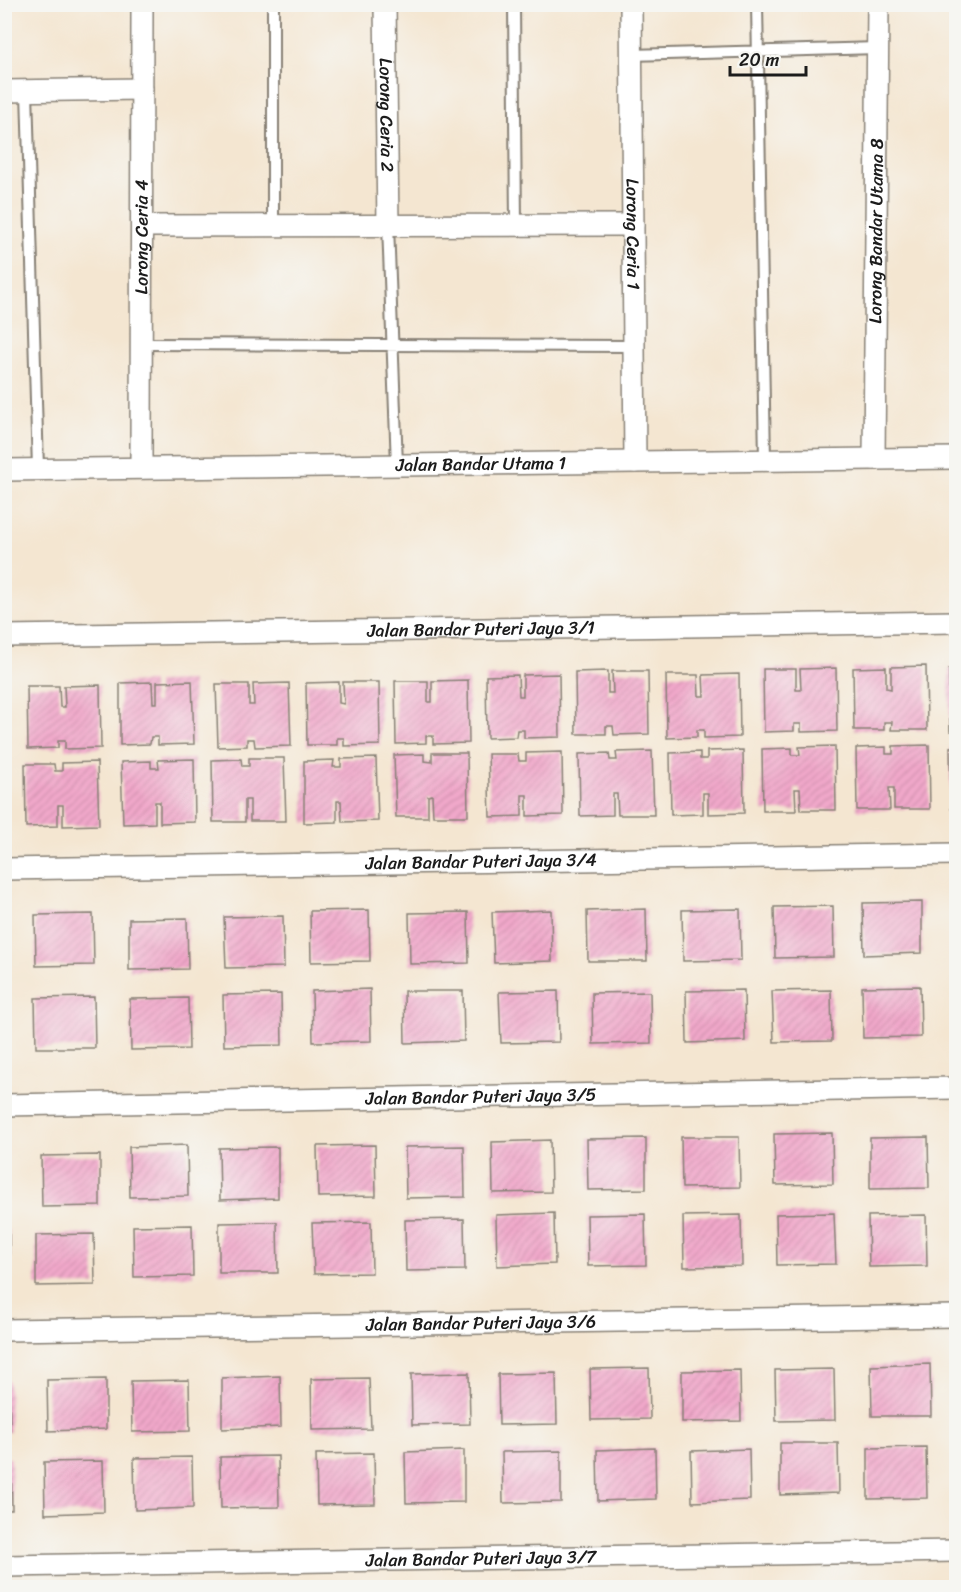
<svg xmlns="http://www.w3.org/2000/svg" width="961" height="1592" viewBox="0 0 961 1592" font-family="Sriracha,sans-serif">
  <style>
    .building { fill: url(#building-hatch) }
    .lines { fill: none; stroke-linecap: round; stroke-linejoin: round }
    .service-casing { stroke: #888176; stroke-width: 14 }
    .minor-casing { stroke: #888176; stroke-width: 24 }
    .service { stroke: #fff; stroke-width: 10 }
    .minor { stroke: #fff; stroke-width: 21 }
    .labels { text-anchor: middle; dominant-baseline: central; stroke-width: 4.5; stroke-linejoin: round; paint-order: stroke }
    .street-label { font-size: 18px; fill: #1c1c1c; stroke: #f6f6f2 }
  </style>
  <defs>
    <pattern id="building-hatch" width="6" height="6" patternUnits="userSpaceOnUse" patternTransform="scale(1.5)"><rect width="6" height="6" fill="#f1a8ca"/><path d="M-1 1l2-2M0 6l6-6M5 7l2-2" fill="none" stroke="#ce90ad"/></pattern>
  </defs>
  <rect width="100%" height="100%" fill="#f6f6f2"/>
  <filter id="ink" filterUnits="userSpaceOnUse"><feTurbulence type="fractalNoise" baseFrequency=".0167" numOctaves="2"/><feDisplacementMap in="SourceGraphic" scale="12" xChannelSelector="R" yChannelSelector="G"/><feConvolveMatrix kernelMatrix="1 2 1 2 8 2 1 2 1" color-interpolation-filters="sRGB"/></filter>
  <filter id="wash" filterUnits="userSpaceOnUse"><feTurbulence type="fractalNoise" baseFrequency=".008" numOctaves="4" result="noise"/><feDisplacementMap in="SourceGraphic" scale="24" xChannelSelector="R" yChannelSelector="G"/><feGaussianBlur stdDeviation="1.35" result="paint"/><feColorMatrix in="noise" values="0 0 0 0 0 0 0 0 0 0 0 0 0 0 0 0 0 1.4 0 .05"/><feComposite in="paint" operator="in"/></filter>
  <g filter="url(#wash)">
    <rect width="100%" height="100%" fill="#f4e6d1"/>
    <g id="blocks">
      <path class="building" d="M 926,666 L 927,730 L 891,730 L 892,722 L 884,722 L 884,730 L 854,730 L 853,668 L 886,667 L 886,688 L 891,689 L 891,667 Z
        M 836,668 L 837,731 L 801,732 L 801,724 L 794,724 L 794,731 L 764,732 L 763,669 L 796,669 L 796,690 L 801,690 L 800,669 Z
        M 956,668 L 956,731 L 950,731 L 949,669 Z
        M 608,671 L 608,693 L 613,693 L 612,671 L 648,671 L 649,734 L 614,735 L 613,726 L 606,726 L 606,734 L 576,734 L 575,672 Z
        M 559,674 L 560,737 L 524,738 L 524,730 L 517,730 L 516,737 L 487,738 L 486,676 L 518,675 L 519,696 L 523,696 L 523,675 Z
        M 739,674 L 740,737 L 704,738 L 704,730 L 697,730 L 697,737 L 667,738 L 666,675 L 698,675 L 699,696 L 704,696 L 703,675 Z
        M 468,680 L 469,743 L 433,744 L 433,736 L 426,736 L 426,743 L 396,744 L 395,681 L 428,681 L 428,702 L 432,702 L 432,681 Z
        M 192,681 L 194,744 L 158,745 L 158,737 L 151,737 L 150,744 L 120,745 L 120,683 L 152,682 L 153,703 L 157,703 L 157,682 Z
        M 339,682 L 339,703 L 344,704 L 343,682 L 379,682 L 380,745 L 344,746 L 344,738 L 337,738 L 337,745 L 307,745 L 306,683 Z
        M 289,683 L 291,746 L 255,747 L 254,739 L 247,739 L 247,746 L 218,747 L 216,684 L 249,684 L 249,705 L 254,705 L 253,684 Z
        M 100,685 L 101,748 L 65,749 L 65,741 L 58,741 L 58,748 L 28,749 L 27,686 L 59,686 L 60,707 L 65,707 L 64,686 Z
        M 929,745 L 930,809 L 894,809 L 894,788 L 889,788 L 890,810 L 857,810 L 856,748 L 886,747 L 886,754 L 893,754 L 893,746 Z
        M 835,746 L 836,810 L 801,810 L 800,789 L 795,789 L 796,811 L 763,811 L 762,749 L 792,748 L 792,755 L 800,755 L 799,747 Z
        M 956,746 L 956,809 L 951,809 L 950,747 Z
        M 743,750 L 744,813 L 708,814 L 708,793 L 703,793 L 703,814 L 671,815 L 670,753 L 700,752 L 700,759 L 707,759 L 707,751 Z
        M 652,751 L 654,815 L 618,815 L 617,794 L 613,794 L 613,815 L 580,816 L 579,754 L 609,753 L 610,760 L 617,760 L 616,752 Z
        M 562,752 L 563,815 L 527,816 L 527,795 L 522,795 L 522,816 L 490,817 L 488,754 L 518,754 L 519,761 L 526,761 L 526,753 Z
        M 432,753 L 467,753 L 468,816 L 433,816 L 432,795 L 428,796 L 428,817 L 396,817 L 394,755 L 424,754 L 424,761 L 432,762 Z
        M 249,758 L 284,758 L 286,821 L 250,821 L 250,800 L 245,800 L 245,822 L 213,822 L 212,760 L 241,759 L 242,766 L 249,766 Z
        M 376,758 L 378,821 L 342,822 L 341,801 L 337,801 L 337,822 L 304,823 L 304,761 L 334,760 L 333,767 L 341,767 L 341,759 Z
        M 194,759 L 195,822 L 160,823 L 160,802 L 155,802 L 155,823 L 123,824 L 121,762 L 151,761 L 151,768 L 159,768 L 158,760 Z
        M 97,762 L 99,825 L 63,826 L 63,805 L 58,805 L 58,826 L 26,827 L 25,764 L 54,764 L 55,771 L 62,771 L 62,763 Z
        M 922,902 L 922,953 L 864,955 L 863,903 Z
        M 833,906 L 834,957 L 775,958 L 774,907 Z
        M 646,909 L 647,961 L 588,961 L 587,911 Z
        M 740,909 L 741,960 L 683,961 L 682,910 Z
        M 369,910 L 370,961 L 311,962 L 310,911 Z
        M 551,910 L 552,961 L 494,963 L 492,912 Z
        M 468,912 L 469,963 L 410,964 L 409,913 Z
        M 93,914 L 94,965 L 36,966 L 35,915 Z
        M 283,916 L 284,967 L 226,968 L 224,917 Z
        M 187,918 L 188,969 L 129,970 L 129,919 Z
        M 920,986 L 921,1037 L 863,1038 L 862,987 Z
        M 370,989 L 371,1041 L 313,1042 L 312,991 Z
        M 744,990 L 745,1041 L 687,1043 L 686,991 Z
        M 831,990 L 832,1041 L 774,1042 L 772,991 Z
        M 404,991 L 463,991 L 464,1041 L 405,1043 Z
        M 558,991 L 559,1042 L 501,1043 L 499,992 Z
        M 650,992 L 651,1043 L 593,1044 L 592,993 Z
        M 281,994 L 282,1045 L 224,1046 L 223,995 Z
        M 94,997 L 95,1048 L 36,1048 L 35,998 Z
        M 188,998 L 189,1049 L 131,1050 L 130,999 Z
        M 832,1133 L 833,1184 L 775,1185 L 774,1134 Z
        M 681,1137 L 739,1137 L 740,1187 L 682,1188 Z
        M 928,1137 L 929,1188 L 870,1189 L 870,1138 Z
        M 646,1138 L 646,1189 L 588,1190 L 587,1139 Z
        M 550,1140 L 551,1192 L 493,1193 L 492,1142 Z
        M 187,1145 L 188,1196 L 130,1197 L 129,1147 Z
        M 375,1145 L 376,1196 L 318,1197 L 317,1146 Z
        M 464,1146 L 465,1197 L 406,1198 L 405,1147 Z
        M 278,1147 L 278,1198 L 220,1200 L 219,1148 Z
        M 100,1155 L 100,1206 L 42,1207 L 41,1156 Z
        M 554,1213 L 555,1264 L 497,1266 L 496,1215 Z
        M 834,1213 L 836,1264 L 777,1265 L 776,1214 Z
        M 645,1214 L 646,1265 L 588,1266 L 587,1215 Z
        M 741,1215 L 742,1266 L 684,1267 L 683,1216 Z
        M 926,1215 L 927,1266 L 869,1267 L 868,1216 Z
        M 464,1219 L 465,1270 L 406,1271 L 405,1220 Z
        M 277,1222 L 278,1273 L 219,1273 L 219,1223 Z
        M 371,1222 L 372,1273 L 314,1274 L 312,1223 Z
        M 192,1225 L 193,1276 L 134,1277 L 133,1226 Z
        M 4,1229 L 9,1229 L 10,1280 L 4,1280 Z
        M 94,1234 L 95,1285 L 36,1286 L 36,1235 Z
        M 930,1364 L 931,1416 L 872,1416 L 871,1366 Z
        M 649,1368 L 650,1419 L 591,1420 L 590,1369 Z
        M 834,1369 L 835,1420 L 776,1421 L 775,1370 Z
        M 740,1370 L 741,1421 L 682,1422 L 682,1371 Z
        M 469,1373 L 470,1424 L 412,1425 L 411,1374 Z
        M 556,1373 L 557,1424 L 499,1425 L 498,1374 Z
        M 280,1376 L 281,1427 L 222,1429 L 222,1378 Z
        M 369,1378 L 371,1429 L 312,1430 L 311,1379 Z
        M 106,1379 L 106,1429 L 48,1431 L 47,1380 Z
        M 189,1380 L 190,1431 L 132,1432 L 131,1381 Z
        M 4,1381 L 9,1381 L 10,1432 L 4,1432 Z
        M 780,1443 L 838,1443 L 839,1493 L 780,1495 Z
        M 926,1447 L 927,1498 L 868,1499 L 868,1448 Z
        M 655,1448 L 656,1499 L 598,1501 L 597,1450 Z
        M 749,1449 L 750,1500 L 692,1502 L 691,1451 Z
        M 464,1450 L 464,1502 L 406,1503 L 405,1452 Z
        M 561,1451 L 561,1502 L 503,1503 L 502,1452 Z
        M 374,1453 L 375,1504 L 317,1505 L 316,1454 Z
        M 278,1456 L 279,1507 L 221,1508 L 220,1457 Z
        M 192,1457 L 193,1508 L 135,1510 L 134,1458 Z
        M 11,1458 L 12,1510 L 4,1510 L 4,1459 Z
        M 103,1461 L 104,1512 L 45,1514 L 44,1462 Z"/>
    </g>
  </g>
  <g filter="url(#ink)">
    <use href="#blocks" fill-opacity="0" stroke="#888176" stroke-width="1.5"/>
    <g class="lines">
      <defs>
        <path id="service" d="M 273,4 L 273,225
          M 514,4 L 516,225
          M 757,4 L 765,460
          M 631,55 L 878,48
          M 27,91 L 38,469
          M 388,225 L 397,465
          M 141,344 L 634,346"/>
        <g id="minor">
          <path id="s1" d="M 385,4 L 388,225"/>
          <path id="s2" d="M 631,4 L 635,462"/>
          <path d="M 4,91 L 142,89"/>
          <path d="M 142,226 L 633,225"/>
          <path id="s3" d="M 874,459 L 878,4"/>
          <path id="s4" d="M 141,468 L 142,4"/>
          <path id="s5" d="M 4,470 L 956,458"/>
          <path id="s6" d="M 4,636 L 956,622"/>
          <path id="s7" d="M 4,869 L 956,854"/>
          <path id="s8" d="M 4,1105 L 956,1088"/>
          <path id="s9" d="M 4,1330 L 956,1316"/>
          <path id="s10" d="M 4,1566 L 956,1551"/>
        </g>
      </defs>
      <use href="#service" class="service-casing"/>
      <use href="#minor" class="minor-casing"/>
      <use href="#service" class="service"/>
      <use href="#minor" class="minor"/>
    </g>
  </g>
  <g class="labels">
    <g class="street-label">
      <text stroke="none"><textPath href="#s1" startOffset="111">Lorong Ceria 2</textPath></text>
      <text stroke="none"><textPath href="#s3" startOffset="228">Lorong Bandar Utama 8</textPath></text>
      <text stroke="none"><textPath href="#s2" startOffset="230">Lorong Ceria 1</textPath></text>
      <text stroke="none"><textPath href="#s4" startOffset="231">Lorong Ceria 4</textPath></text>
      <text stroke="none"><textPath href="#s5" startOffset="477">Jalan Bandar Utama 1</textPath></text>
      <text stroke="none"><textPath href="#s6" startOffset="477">Jalan Bandar Puteri Jaya 3/1</textPath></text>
      <text stroke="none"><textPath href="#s7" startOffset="477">Jalan Bandar Puteri Jaya 3/4</textPath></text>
      <text stroke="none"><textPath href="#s8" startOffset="477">Jalan Bandar Puteri Jaya 3/5</textPath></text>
      <text stroke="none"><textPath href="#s9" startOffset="477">Jalan Bandar Puteri Jaya 3/6</textPath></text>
      <text stroke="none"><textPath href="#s10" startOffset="477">Jalan Bandar Puteri Jaya 3/7</textPath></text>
    </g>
  </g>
  <rect width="961" height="1592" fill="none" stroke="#f6f6f2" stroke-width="24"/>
  <path d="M730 66v9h76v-9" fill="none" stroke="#1c1c1c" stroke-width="3"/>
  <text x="739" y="66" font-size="18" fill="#1c1c1c" stroke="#f6f6f2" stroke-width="4.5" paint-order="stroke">20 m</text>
</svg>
